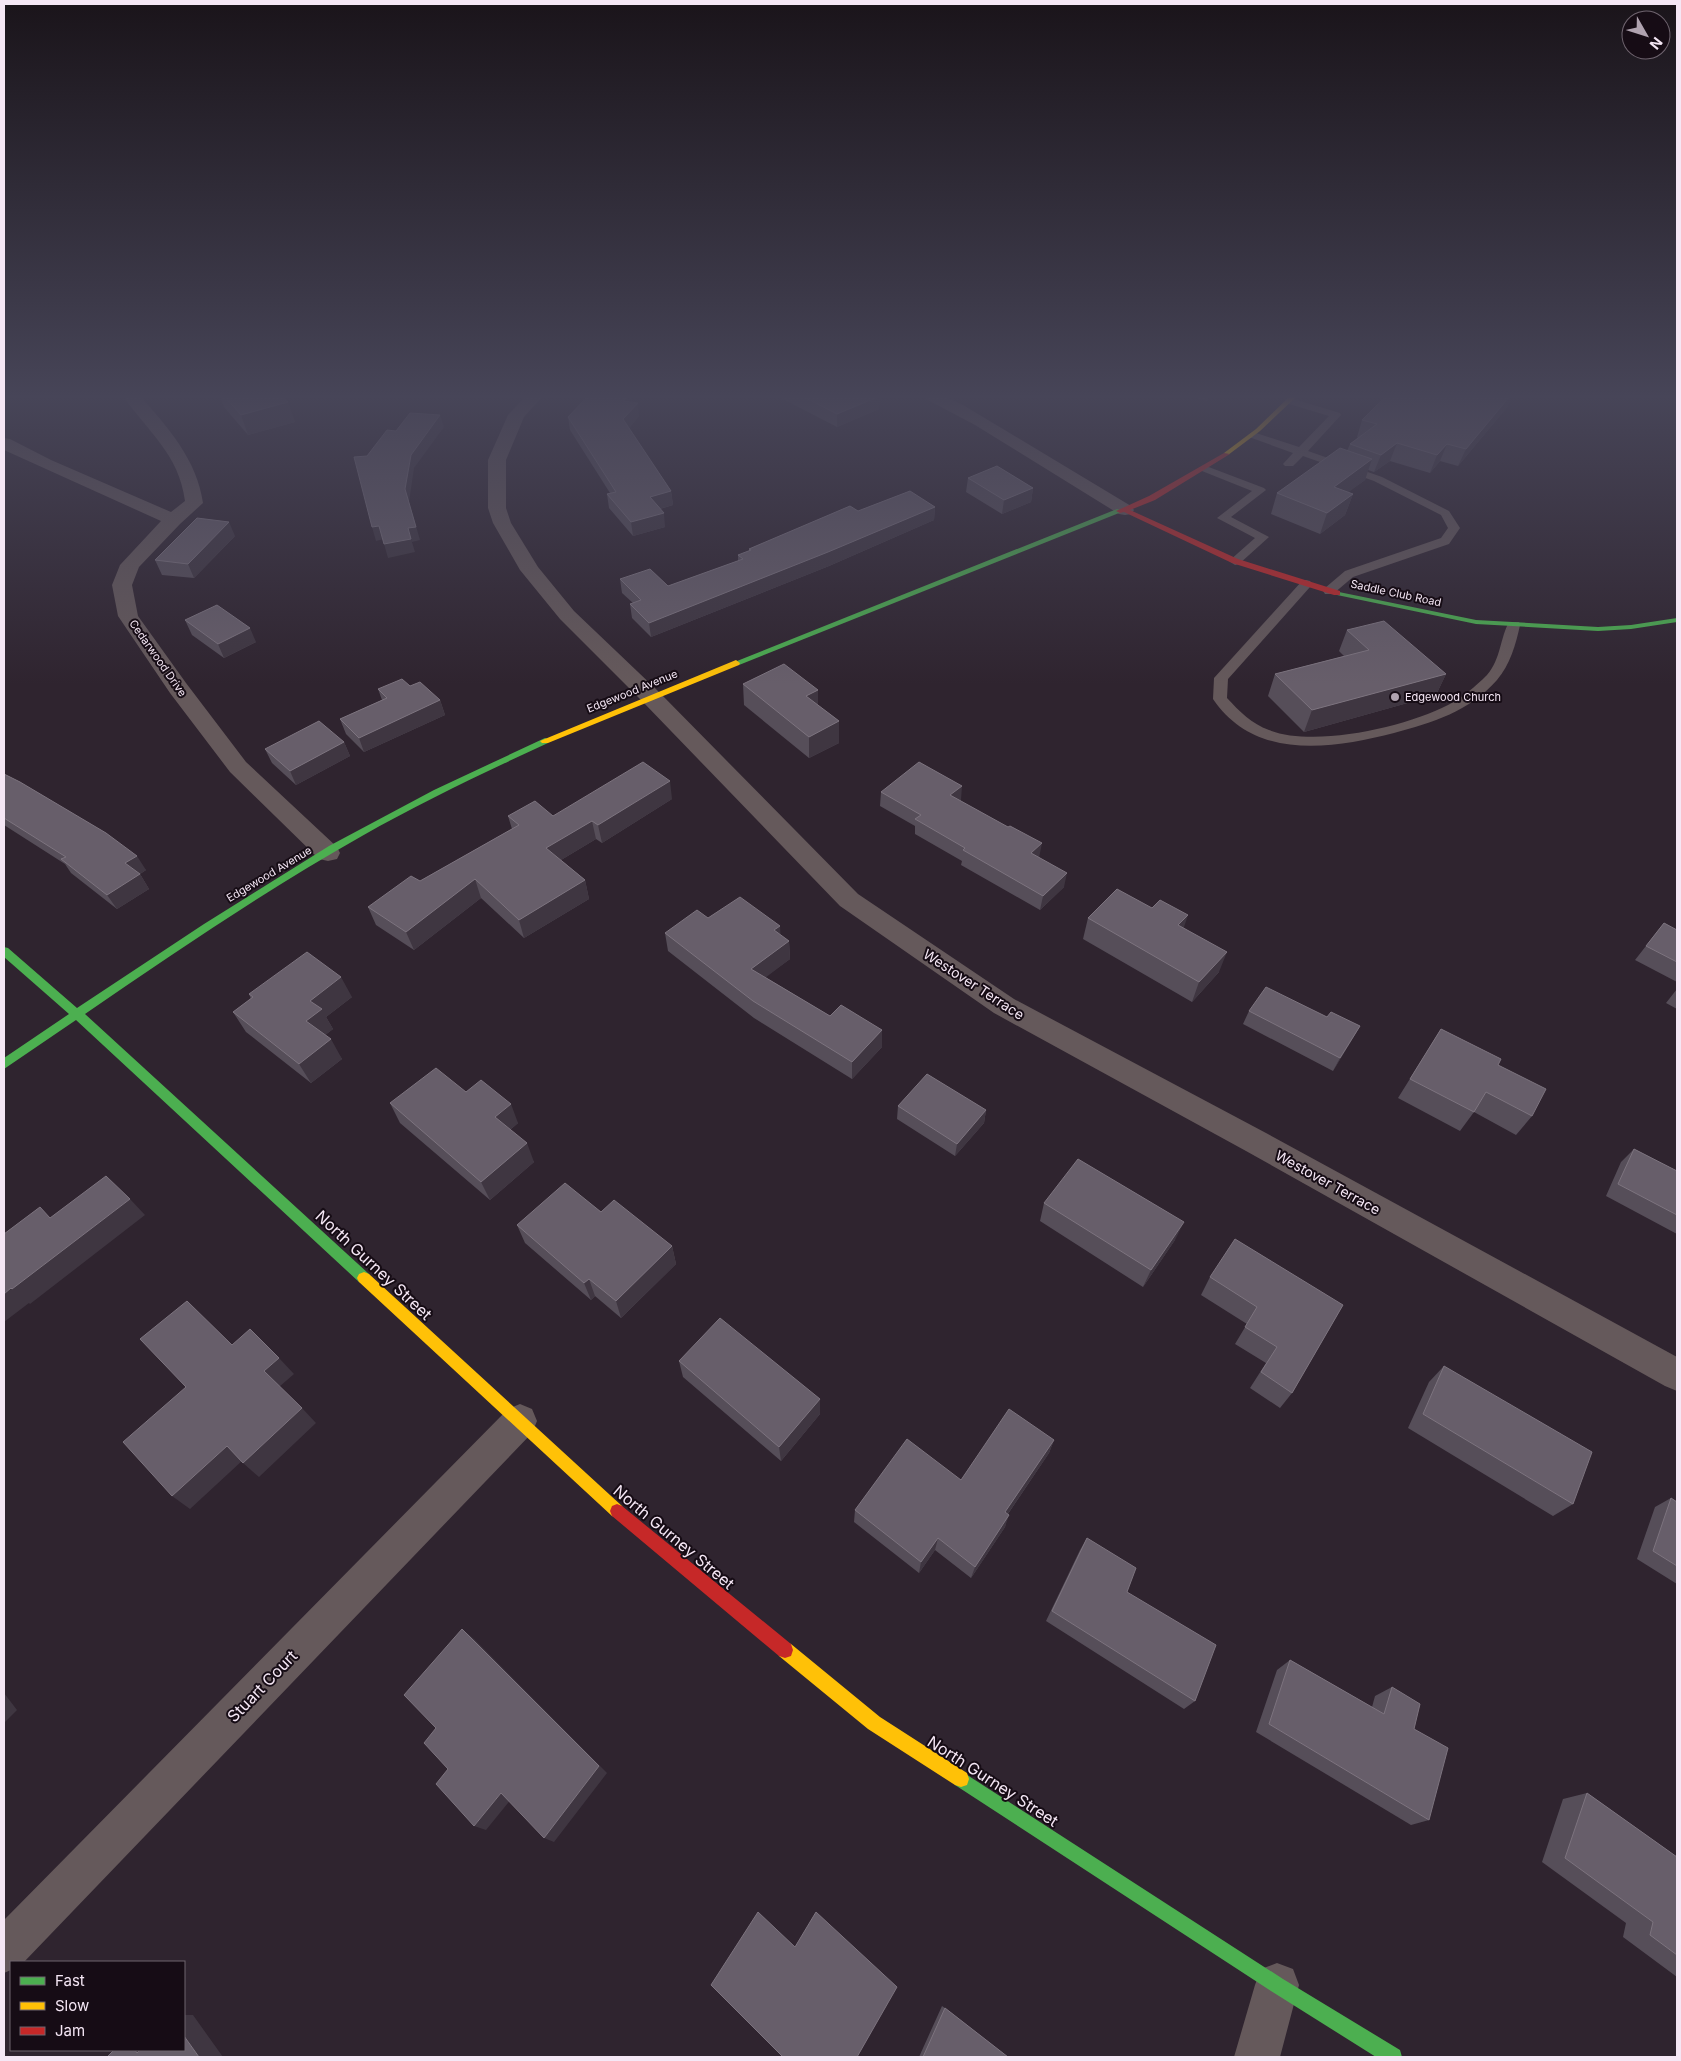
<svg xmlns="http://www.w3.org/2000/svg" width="1681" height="2061" viewBox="0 0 1681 2061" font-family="Inter,sans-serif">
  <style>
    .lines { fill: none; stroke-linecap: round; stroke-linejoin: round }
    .lane { fill: #65595b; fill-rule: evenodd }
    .street { fill: #65595b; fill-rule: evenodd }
    .fast { fill: #4caf50; fill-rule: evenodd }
    .slow { fill: #ffc107; fill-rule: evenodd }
    .jam { fill: #c62828; fill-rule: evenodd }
    .wall { fill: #564e59 }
    .shaded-wall { fill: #3f3641 }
    .building { fill: #675e6a; stroke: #7d747f }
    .poi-dot { fill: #b0a3b0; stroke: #160c15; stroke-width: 2 }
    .labels { text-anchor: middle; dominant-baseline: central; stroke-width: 4; stroke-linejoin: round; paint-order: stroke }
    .far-street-label { font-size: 11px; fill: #f5e7f5; stroke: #160c15 }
    .far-poi-label { font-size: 11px; fill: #f5e7f5; stroke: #160c15; text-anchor: start }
    .street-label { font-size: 14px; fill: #f5e7f5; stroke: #160c15 }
    .near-street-label { font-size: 16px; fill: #f5e7f5; stroke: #160c15 }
  </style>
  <rect width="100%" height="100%" fill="#2f242f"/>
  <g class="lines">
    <path class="lane" d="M 1290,398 L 1340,413 L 1341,415 L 1308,451 L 1382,477 L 1449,511 L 1460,528 L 1449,544 L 1353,577 L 1333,594 L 1325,594 L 1323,591 L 1325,588 L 1345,571 L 1441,538 L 1448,528 L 1441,515 L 1374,481 L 1303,456 L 1293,466 L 1285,466 L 1283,464 L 1293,453 L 1249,437 L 1248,435 L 1253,432 L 1299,447 L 1329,416 L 1286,403 L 1285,401 L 1286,399 Z
      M 1206,466 L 1264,488 L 1266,490 L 1231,517 L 1269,537 L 1239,564 L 1235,565 L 1229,561 L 1255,538 L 1217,518 L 1252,491 L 1202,471 L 1200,469 Z
      M 1306,580 L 1310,581 L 1312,584 L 1310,587 L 1228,679 L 1227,698 C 1239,711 1252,724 1269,730 C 1315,748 1405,727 1448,705 C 1462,698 1476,686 1487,675 C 1501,659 1500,638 1509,622 L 1519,622 L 1520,625 C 1516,644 1510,665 1497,680 C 1470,711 1432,723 1394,733 C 1332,749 1255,761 1213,699 L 1214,678 L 1302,581 Z"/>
    <path class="street" d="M 123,396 L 140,396 C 168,427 197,460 203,503 L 180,524 L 139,567 L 132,585 L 138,616 L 186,683 L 246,762 L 337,847 L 340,853 L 337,859 L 328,861 L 319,859 L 230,772 L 170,693 L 118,616 L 112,585 L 120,565 L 161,521 L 4,450 L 4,438 L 10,439 L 51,460 L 171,512 L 185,501 C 179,454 148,432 123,396 Z
      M 526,396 L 543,396 L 524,417 L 506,460 L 506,508 L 511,523 L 538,567 L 574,611 L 659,692 L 858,894 L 1014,999 L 1266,1133 L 1677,1357 L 1677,1391 L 1665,1386 L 1246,1151 L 994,1013 L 840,906 L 643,702 L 560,619 L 520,570 L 493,523 L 488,508 L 488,460 L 508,415 Z
      M 924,396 L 944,396 L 963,405 L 1131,506 L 1134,510 L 1131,514 L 1125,515 L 1119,514 L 975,425 L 926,399 Z
      M 520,1404 L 532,1409 L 537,1421 L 532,1433 L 24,1962 L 11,1962 L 11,1970 L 4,1973 L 4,1920 L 508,1409 Z
      M 1277,1963 L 1293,1969 L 1299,1985 L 1280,2057 L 1234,2057 L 1255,1985 L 1261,1969 Z"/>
    <path class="fast" d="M 1117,509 L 1124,511 L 739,665 L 733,665 L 732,663 Z
      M 1334,591 L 1476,620 L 1598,627 L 1631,625 L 1677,618 L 1677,622 L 1631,629 L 1598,631 L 1476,624 L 1337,595 L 1333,593 Z
      M 545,738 L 548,739 L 548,743 C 485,772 422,802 362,836 C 266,890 175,952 85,1014 L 369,1274 L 371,1278 L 369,1282 L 364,1284 L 359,1282 L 76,1020 L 4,1069 L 4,1058 L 69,1014 L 4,957 L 4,947 L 8,948 L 77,1008 L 204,924 L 329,846 L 434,790 Z
      M 961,1771 L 1283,1979 L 1400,2050 L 1402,2057 L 1376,2057 L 1271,1991 L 955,1785 L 953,1779 L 955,1773 Z"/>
    <path class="slow" d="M 1290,396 L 1297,396 L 1260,431 L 1228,455 L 1224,455 L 1224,453 L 1256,429 Z
      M 736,660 L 740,663 L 739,665 L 548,743 L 542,743 L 540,741 Z
      M 364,1272 L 369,1274 L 622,1506 L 624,1511 L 622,1516 L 617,1518 L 612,1516 L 359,1282 L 357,1278 L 359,1274 Z
      M 785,1642 L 791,1644 L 880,1717 L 967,1773 L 969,1779 L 967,1785 L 961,1787 L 955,1785 L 868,1729 L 779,1656 L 777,1650 L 779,1644 Z"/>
    <path class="jam" d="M 1224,453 L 1230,454 L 1155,500 L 1130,510 L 1238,559 L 1340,591 L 1340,595 L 1334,595 L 1232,563 L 1124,512 L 1120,513 L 1116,511 L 1149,496 Z
      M 617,1504 L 622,1506 L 791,1644 L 793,1650 L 791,1656 L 785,1658 L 779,1656 L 612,1516 L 610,1511 L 612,1506 Z"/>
  </g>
  <path class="wall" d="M 220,396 L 282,396 L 295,422 L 248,435 L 224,407 Z
    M 588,396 L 631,396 L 632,402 L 639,416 L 629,428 L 671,491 L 673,505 L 660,509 L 665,527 L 633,536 L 609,508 L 607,494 L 610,493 L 570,430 L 568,417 Z
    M 777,396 L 880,396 L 879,409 L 837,427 Z
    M 1189,396 L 1213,396 L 1207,401 Z
    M 1508,406 L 1458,466 L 1440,461 L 1430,473 L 1390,461 L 1374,472 L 1368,470 L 1365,480 L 1348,492 L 1353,494 L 1345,515 L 1320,534 L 1271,514 L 1277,493 L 1347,451 L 1350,444 L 1358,438 L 1357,437 L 1362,420 Z
    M 968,478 L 1033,488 L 1031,502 L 1002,514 L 966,492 Z
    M 935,507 L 934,520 L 829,566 L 651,637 L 632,618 L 630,604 L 633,603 L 622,593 L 620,579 L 668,586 L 738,561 L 738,555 L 749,551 L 749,549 L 858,511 Z
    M 235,536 L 194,578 L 162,575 L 155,560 Z
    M 185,620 L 256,642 L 224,658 L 192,635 Z
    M 1347,630 L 1446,674 L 1436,695 L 1304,732 L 1268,696 L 1275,674 L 1344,656 L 1339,651 Z
    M 743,684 L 818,690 L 818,705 L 839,721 L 839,743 L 809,758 L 744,705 Z
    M 410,686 L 440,700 L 445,715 L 364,752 L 346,734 L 340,719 L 382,700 L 378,689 Z
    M 344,742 L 350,756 L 296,785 L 272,763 L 265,749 Z
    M 4,774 L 146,870 L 140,874 L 149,889 L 117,909 L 71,873 L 65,864 L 4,825 Z
    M 881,792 L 961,800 L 960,801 L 1039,857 L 1064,887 L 1040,910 L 961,865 L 962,861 L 915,834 L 915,826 L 880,806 Z
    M 672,799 L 602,843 L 596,839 L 561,860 L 585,880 L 589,899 L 524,938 L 481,898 L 414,950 L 376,925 L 368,907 L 420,881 L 512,829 L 508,816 L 553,816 Z
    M 708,918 L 780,935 L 789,941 L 790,959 L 765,977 L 830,1016 L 882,1030 L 882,1047 L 852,1079 L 754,1018 L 668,951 L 665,933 Z
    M 1088,918 L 1184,928 L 1219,972 L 1192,1002 L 1083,939 Z
    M 1664,923 L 1677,930 L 1677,982 L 1635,960 Z
    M 1677,989 L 1677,1009 L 1666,1003 Z
    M 249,994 L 352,997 L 326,1017 L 333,1029 L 325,1035 L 342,1059 L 311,1083 L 246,1032 L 233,1012 L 251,999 Z
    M 1249,1011 L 1327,1017 L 1360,1026 L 1333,1071 L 1243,1024 Z
    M 1441,1029 L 1498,1065 L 1532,1116 L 1516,1135 L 1474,1112 L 1460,1131 L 1398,1098 Z
    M 466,1092 L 518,1123 L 510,1130 L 534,1162 L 490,1200 L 400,1123 L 390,1103 Z
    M 898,1106 L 986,1110 L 984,1123 L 955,1156 L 897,1119 Z
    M 1634,1149 L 1677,1171 L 1677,1234 L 1606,1196 L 1621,1162 Z
    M 1044,1203 L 1175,1240 L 1143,1287 L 1040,1221 Z
    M 517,1225 L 672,1246 L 676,1264 L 621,1318 L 595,1296 L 591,1300 L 525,1243 Z
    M 1210,1277 L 1343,1305 L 1292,1393 L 1280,1408 L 1250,1388 L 1266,1363 L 1235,1344 L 1247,1324 L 1201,1295 Z
    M 679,1361 L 820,1399 L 820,1414 L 781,1461 L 683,1377 Z
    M 1444,1366 L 1573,1504 L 1553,1516 L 1408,1428 L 1429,1382 Z
    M 1054,1440 L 1049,1453 L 1008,1514 L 1005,1527 L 971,1578 L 935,1550 L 919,1573 L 854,1522 L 855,1510 L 961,1480 Z
    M 1671,1498 L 1677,1502 L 1677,1584 L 1637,1559 L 1655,1507 Z
    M 1087,1538 L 1127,1592 L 1195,1701 L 1184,1709 L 1046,1621 L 1080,1550 Z
    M 1290,1660 L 1372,1707 L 1375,1696 L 1392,1687 L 1414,1729 L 1429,1820 L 1411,1825 L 1256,1732 L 1277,1670 Z
    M 1587,1793 L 1677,1857 L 1677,1977 L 1623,1937 L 1626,1923 L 1542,1862 L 1563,1799 Z
    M 942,2006 L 945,2008 L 1008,2057 L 919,2057 Z"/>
  <path class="shaded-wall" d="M 628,396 L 631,396 L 632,406 L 623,401 Z
    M 880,396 L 879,409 L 837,427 L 837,414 Z
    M 1208,396 L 1213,396 L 1207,401 Z
    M 1510,396 L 1512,396 L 1508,406 L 1458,466 L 1466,449 Z
    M 288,402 L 295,422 L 248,435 L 241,415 Z
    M 638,403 L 639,416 L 625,433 L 623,419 Z
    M 440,415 L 444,427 L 414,468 L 409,502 L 420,540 L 412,542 L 408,528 L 405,489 L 411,455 Z
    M 1397,443 L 1390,461 L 1374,472 L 1381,455 Z
    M 1447,444 L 1440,461 L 1430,473 L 1437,455 Z
    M 1372,459 L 1365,480 L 1327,508 L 1334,487 Z
    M 1033,488 L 1031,502 L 1002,514 L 1004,500 Z
    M 671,491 L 673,505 L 652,511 L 650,497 Z
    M 1353,494 L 1345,515 L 1320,534 L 1327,513 Z
    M 935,507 L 934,520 L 829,566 L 651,637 L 649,623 Z
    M 664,513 L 665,527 L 633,536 L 631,522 Z
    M 229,522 L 235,536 L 194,578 L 188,564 Z
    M 379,526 L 384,539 L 376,541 L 372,527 Z
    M 411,539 L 415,552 L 388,558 L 384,544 Z
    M 250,628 L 256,642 L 224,658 L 218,644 Z
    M 1446,674 L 1436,695 L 1304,732 L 1312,710 Z
    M 818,690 L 818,711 L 806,696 Z
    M 440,700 L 445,715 L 364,752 L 359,738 Z
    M 839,721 L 839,743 L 809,758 L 809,737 Z
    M 344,742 L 350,756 L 296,785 L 290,771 Z
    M 670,781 L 672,799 L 602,843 L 598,825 Z
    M 962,786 L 961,800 L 949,810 L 950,795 Z
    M 592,821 L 596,839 L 551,866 L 546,848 Z
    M 1042,843 L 1039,858 L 1031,853 Z
    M 137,856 L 146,870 L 135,877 L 125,863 Z
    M 1067,873 L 1064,887 L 1040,910 L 1043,896 Z
    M 140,874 L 149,889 L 117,909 L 107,895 Z
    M 475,879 L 481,898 L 414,950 L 406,932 Z
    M 585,880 L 589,899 L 524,938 L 519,920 Z
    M 1188,915 L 1181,936 L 1178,925 Z
    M 780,926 L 781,944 L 774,930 Z
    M 789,941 L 790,959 L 753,987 L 751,969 Z
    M 1227,952 L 1219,972 L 1192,1002 L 1199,982 Z
    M 341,977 L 352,997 L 326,1017 L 333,1029 L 318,1041 L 306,1021 L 310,1001 Z
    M 1360,1026 L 1352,1040 L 1333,1071 L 1340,1058 Z
    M 882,1030 L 882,1047 L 852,1079 L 852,1062 Z
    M 331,1039 L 342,1059 L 311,1083 L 299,1064 Z
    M 511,1104 L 518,1123 L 503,1136 L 495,1117 Z
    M 986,1110 L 984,1123 L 955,1156 L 957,1144 Z
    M 527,1143 L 534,1162 L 490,1200 L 481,1182 Z
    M 130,1199 L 145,1215 L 30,1304 L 29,1303 L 4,1322 L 4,1294 Z
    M 1184,1222 L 1175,1240 L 1143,1287 L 1151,1270 Z
    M 672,1246 L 676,1264 L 621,1318 L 616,1301 Z
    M 589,1279 L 595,1296 L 591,1300 L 584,1283 Z
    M 279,1358 L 294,1374 L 279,1387 L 264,1371 Z
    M 820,1399 L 820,1414 L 781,1461 L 779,1447 Z
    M 302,1408 L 316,1423 L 259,1477 L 243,1463 Z
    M 1054,1440 L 1049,1453 L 1001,1524 L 1005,1512 Z
    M 227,1446 L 243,1460 L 190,1509 L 172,1496 Z
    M 1009,1515 L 1005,1527 L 971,1578 L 975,1567 Z
    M 938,1538 L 935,1550 L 919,1573 L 921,1562 Z
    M 462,1629 L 474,1639 L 607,1773 L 554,1842 L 544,1838 Z
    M 4,1693 L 17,1710 L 4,1723 Z
    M 501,1793 L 512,1798 L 486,1830 L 474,1826 Z
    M 184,2015 L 193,2015 L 223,2057 L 199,2057 L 184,2036 Z"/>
  <path class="building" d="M 224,396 L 282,396 L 288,402 L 241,415 Z
    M 588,396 L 628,396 L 623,401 L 638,403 L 623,419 L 671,491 L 650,497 L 664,513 L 631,522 L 607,494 L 616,492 L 568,417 Z
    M 802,396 L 880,396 L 837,414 Z
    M 1386,396 L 1510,396 L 1466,449 L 1447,444 L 1437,455 L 1397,443 L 1381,455 L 1350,444 L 1377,424 L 1362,420 Z
    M 410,413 L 440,415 L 411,455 L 405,489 L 416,527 L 408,528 L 411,539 L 384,544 L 379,526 L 372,527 L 354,457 L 367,456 L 387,430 L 396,431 Z
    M 1340,448 L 1372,459 L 1334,487 L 1353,494 L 1327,513 L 1277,493 Z
    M 997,466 L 1033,488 L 1004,500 L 968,478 Z
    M 910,491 L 935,507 L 828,552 L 649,623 L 630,604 L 641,600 L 620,579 L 650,569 L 668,586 L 743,559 L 738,555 L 751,550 L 749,549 L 850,506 L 858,511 Z
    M 197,518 L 229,522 L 188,564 L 155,560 Z
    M 217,605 L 250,628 L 218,644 L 185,620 Z
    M 1384,621 L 1446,674 L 1312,710 L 1275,674 L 1369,650 L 1347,630 Z
    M 784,664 L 818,690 L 806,696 L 839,721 L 809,737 L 743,684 Z
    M 402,679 L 410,686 L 420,682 L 440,700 L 359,738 L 340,719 L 387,698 L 378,689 Z
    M 319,721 L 344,742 L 290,771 L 265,749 Z
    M 643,762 L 670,781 L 598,825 L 592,821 L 546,848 L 585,880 L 519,920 L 475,879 L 406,932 L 368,907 L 411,876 L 420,881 L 519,825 L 508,816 L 535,801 L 553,816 Z
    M 919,762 L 962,786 L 950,795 L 1008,827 L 1010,826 L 1042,843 L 1031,853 L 1067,873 L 1043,896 L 963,850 L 965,848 L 915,819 L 921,815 L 881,792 Z
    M 4,774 L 20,782 L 106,833 L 137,856 L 125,863 L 140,874 L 107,895 L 61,859 L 66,857 L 4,818 Z
    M 1117,889 L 1152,908 L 1160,900 L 1188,915 L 1178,925 L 1227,952 L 1199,982 L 1088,918 Z
    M 740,897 L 780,926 L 774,930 L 789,941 L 751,969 L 830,1016 L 841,1005 L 882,1030 L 852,1062 L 753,1001 L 665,933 L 697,910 L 708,918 Z
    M 1664,923 L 1677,930 L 1677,962 L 1646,946 Z
    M 307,952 L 341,977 L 310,1001 L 322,1009 L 306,1021 L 331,1039 L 299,1064 L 233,1012 L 253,997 L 249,994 Z
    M 1266,987 L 1327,1017 L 1331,1012 L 1360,1026 L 1340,1058 L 1249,1011 Z
    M 1441,1029 L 1501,1059 L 1498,1065 L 1546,1089 L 1532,1116 L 1486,1092 L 1474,1112 L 1410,1079 Z
    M 436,1068 L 466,1092 L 481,1080 L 511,1104 L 495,1117 L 527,1143 L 481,1182 L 390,1103 Z
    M 927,1074 L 986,1110 L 957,1144 L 898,1106 Z
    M 1634,1149 L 1677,1171 L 1677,1215 L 1618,1184 Z
    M 1078,1159 L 1184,1222 L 1151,1270 L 1044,1203 Z
    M 106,1176 L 130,1199 L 12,1289 L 11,1288 L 4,1294 L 4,1234 L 40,1207 L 50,1218 Z
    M 565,1183 L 601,1212 L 614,1200 L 672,1246 L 616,1301 L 589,1279 L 584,1283 L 517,1225 Z
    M 1235,1239 L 1343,1305 L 1292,1393 L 1261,1372 L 1277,1347 L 1245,1327 L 1257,1307 L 1210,1277 Z
    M 187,1301 L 232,1345 L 250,1329 L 279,1358 L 264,1371 L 302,1408 L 243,1463 L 227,1446 L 172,1496 L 123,1442 L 186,1387 L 140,1339 Z
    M 720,1318 L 820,1399 L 779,1447 L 679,1361 Z
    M 1444,1366 L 1592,1452 L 1573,1504 L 1423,1414 Z
    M 1009,1409 L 1054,1440 L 1005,1512 L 1009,1515 L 975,1567 L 938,1538 L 921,1562 L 855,1510 L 907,1439 L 961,1480 Z
    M 1671,1498 L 1677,1502 L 1677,1566 L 1653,1551 Z
    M 1087,1538 L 1136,1568 L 1127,1592 L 1216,1645 L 1195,1701 L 1052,1611 Z
    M 462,1629 L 599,1766 L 544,1838 L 501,1793 L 474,1826 L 436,1784 L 448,1769 L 424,1743 L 436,1728 L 404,1695 Z
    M 1290,1660 L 1384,1714 L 1392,1687 L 1420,1704 L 1414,1729 L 1448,1748 L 1429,1820 L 1269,1724 Z
    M 1587,1793 L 1677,1857 L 1677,1955 L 1650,1935 L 1653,1922 L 1565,1858 Z
    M 758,1912 L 795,1947 L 816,1912 L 897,1987 L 857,2057 L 783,2057 L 711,1985 Z
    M 945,2008 L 1008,2057 L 923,2057 Z
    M 184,2036 L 199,2057 L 107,2057 L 114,2050 L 135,2050 L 137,2053 L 140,2050 L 184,2050 Z"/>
  <linearGradient id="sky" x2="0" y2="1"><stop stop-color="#1a141a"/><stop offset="0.58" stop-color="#474558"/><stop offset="1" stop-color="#474558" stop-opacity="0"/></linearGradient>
  <rect width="1681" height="684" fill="url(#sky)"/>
  <circle class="poi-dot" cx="1395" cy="697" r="5"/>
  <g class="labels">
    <g class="far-street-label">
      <text transform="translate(1396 593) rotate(12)">Saddle Club Road</text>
      <text transform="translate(158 658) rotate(55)">Cedarwood Drive</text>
      <text transform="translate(632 691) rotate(-22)">Edgewood Avenue</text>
      <text transform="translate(269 874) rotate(-31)">Edgewood Avenue</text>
    </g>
    <g class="far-poi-label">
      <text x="1405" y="697">Edgewood Church</text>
    </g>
    <g class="street-label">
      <text transform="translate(974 984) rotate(33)">Westover Terrace</text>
      <text transform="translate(1328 1182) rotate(29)">Westover Terrace</text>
    </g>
    <g class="near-street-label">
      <text transform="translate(374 1265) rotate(43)">North Gurney Street</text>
      <text transform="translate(674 1537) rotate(40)">North Gurney Street</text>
      <text transform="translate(262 1686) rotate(-46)">Stuart Court</text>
      <text transform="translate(993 1781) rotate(33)">North Gurney Street</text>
    </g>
  </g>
  <rect width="1681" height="2061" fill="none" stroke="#f5e7f5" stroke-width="10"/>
  <rect x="10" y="1961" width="175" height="90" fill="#160c15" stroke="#6f646f"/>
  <rect x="20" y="1977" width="25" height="8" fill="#4caf50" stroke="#6f646f"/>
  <text x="55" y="1986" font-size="15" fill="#f5e7f5">Fast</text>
  <rect x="20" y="2002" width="25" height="8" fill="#ffc107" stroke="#6f646f"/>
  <text x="55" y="2011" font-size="15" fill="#f5e7f5">Slow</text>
  <rect x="20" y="2027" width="25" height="8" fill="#c62828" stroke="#6f646f"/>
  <text x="55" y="2036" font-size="15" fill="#f5e7f5">Jam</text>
  <g transform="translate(1646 35) rotate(129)"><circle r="24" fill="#160c15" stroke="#6f646f"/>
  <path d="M0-4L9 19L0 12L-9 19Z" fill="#b0a3b0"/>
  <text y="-8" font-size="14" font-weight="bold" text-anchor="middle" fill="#f5e7f5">N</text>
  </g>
</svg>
